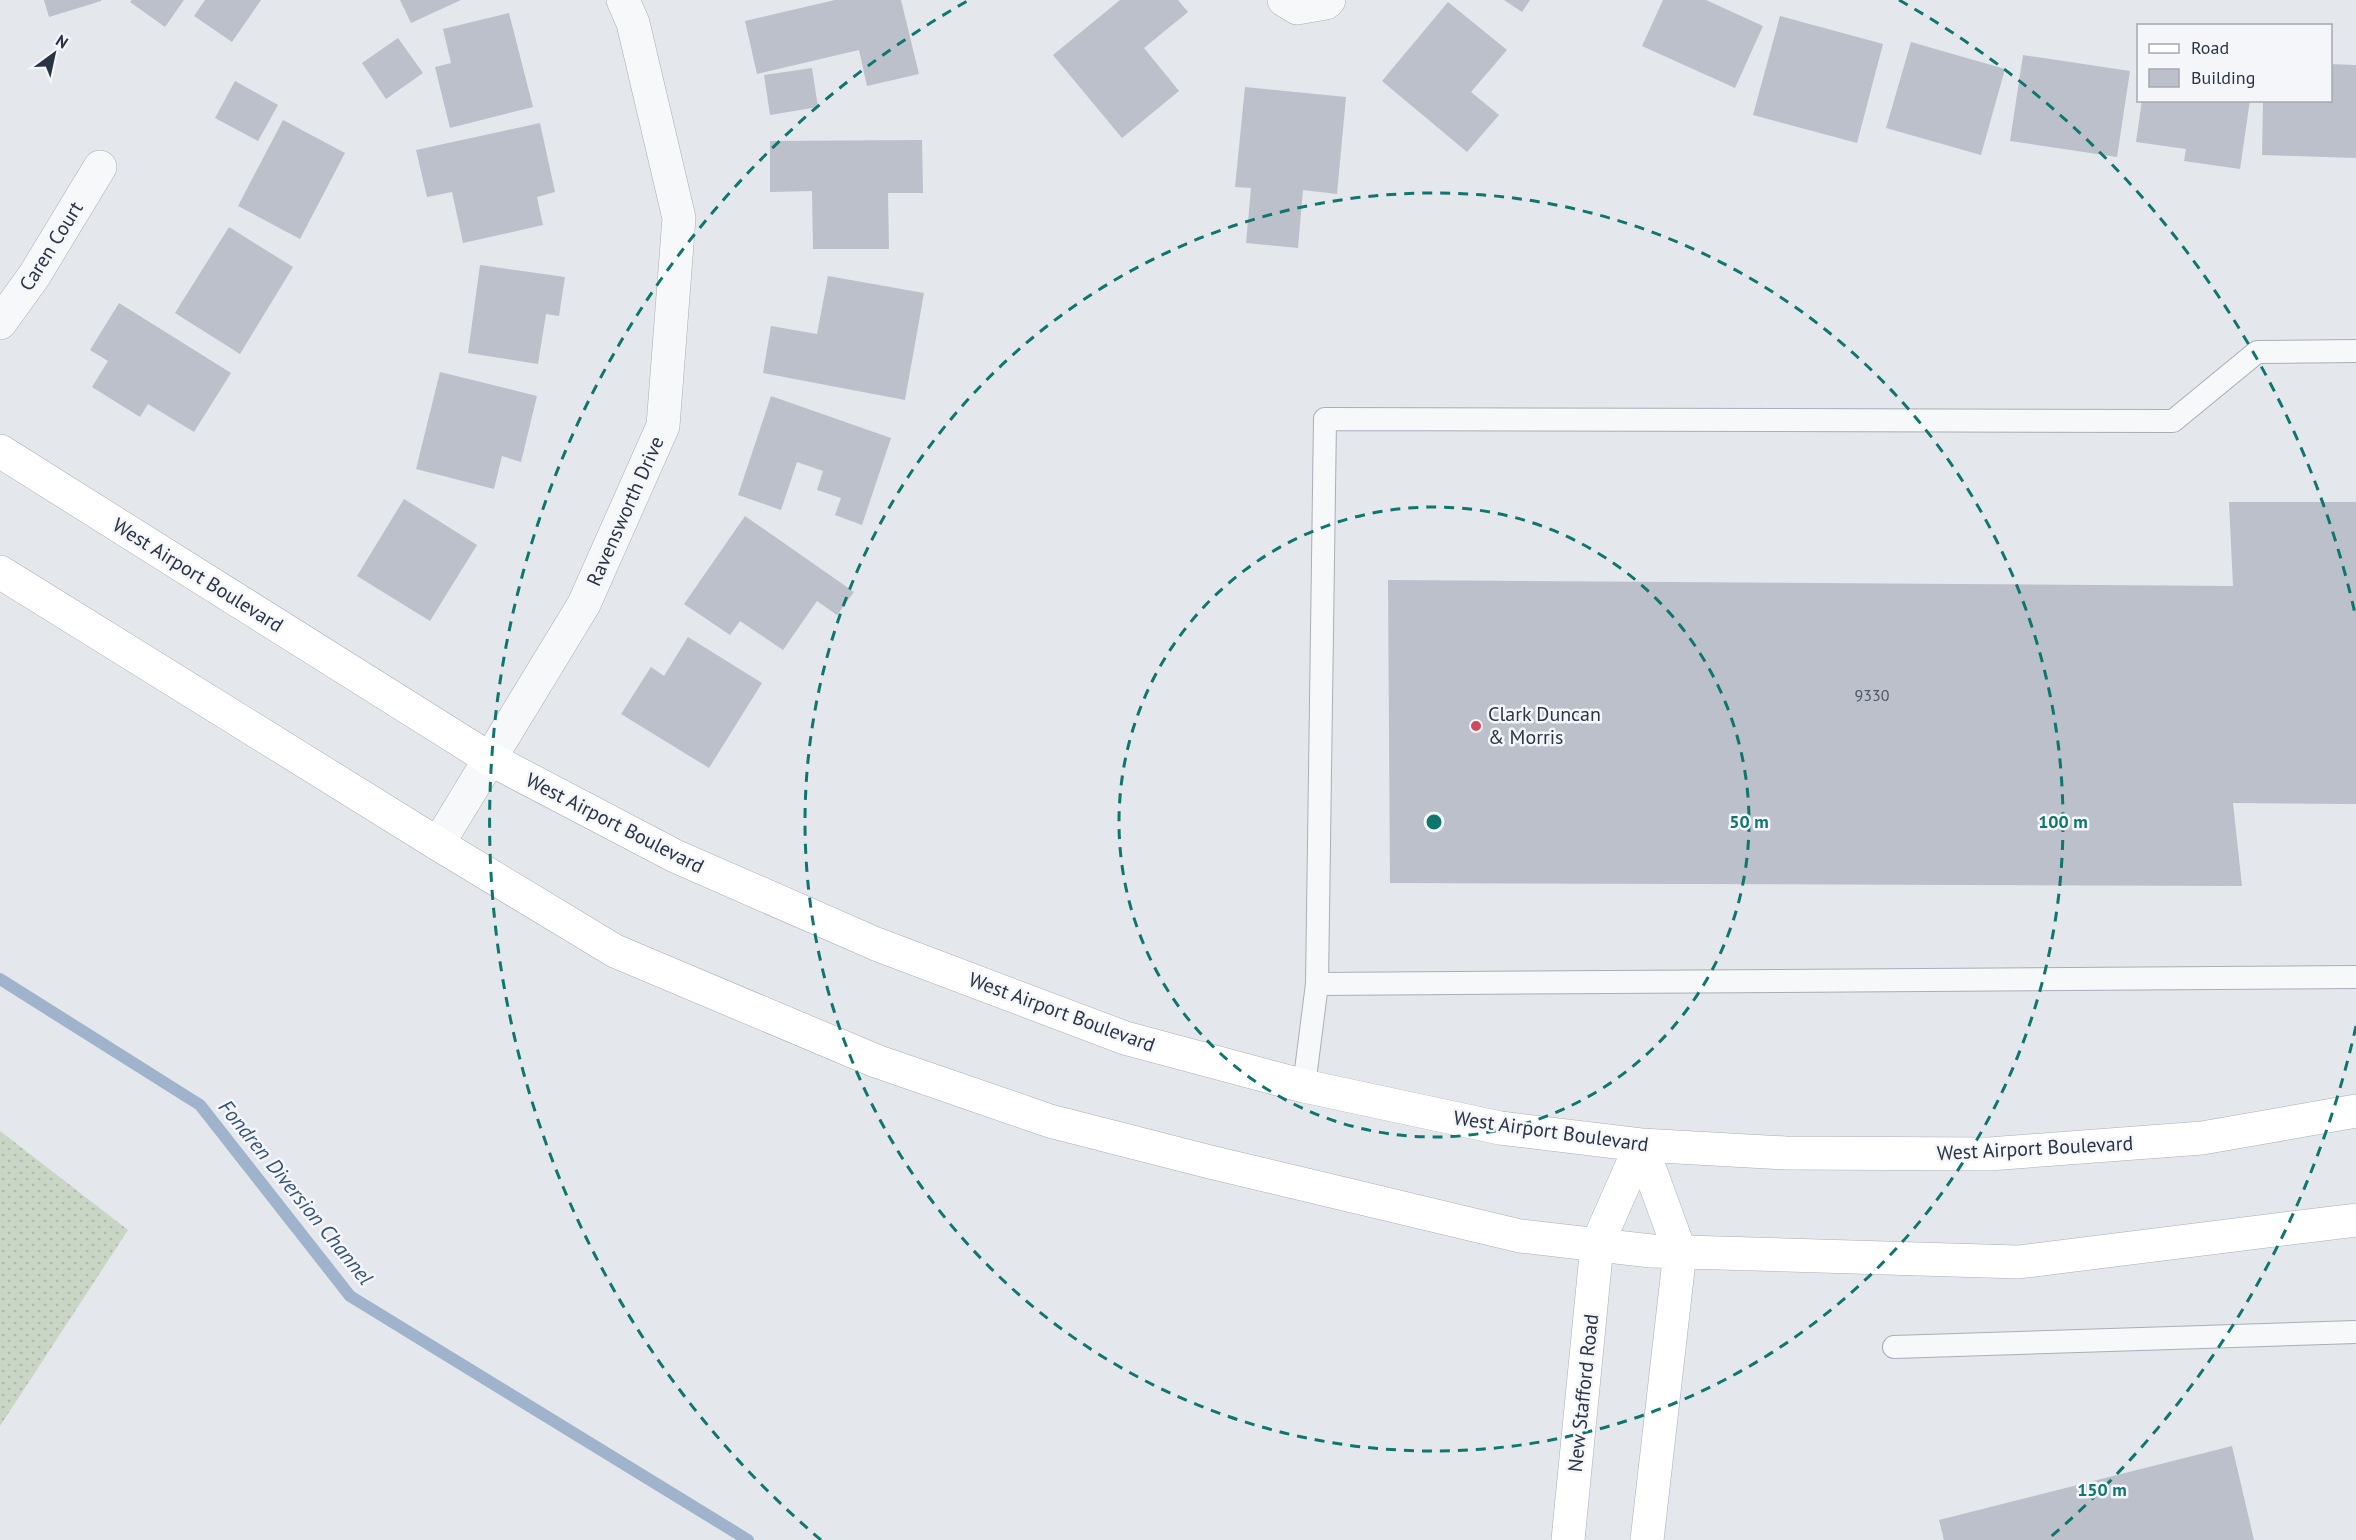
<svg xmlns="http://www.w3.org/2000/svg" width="2356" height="1540" viewBox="0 0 2356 1540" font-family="'PT Sans',sans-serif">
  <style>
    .grass { fill: url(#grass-dots) }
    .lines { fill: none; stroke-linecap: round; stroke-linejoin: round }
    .stream { stroke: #9fb4cc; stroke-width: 12 }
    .building { fill: #bbc0ca }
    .lane-casing { stroke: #a9aeb7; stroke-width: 24 }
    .street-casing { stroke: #a9aeb7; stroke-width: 34 }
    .secondary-casing { stroke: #a9aeb7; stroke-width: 34 }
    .lane { stroke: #f7f8fa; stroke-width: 22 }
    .street { stroke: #f7f8fa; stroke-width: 33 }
    .secondary { stroke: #fff; stroke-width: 33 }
    .ring { fill: none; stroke: #0f766e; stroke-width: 3; stroke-dasharray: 10 8 }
    .poi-dot { fill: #d1495b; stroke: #f4f6f9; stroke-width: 2 }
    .labels { text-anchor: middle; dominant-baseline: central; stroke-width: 5; stroke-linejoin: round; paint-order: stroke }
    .number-label { font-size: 16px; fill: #4f5766 }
    .street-label { font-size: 20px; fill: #2b3445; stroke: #f4f6f9 }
    .poi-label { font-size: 20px; fill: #2b3445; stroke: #f4f6f9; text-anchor: start }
    .water-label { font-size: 21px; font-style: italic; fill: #34527a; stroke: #f4f6f9 }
    .centre { fill: #0f766e; stroke: #f4f6f9; stroke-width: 3 }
    .ring-label { font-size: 18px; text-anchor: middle; font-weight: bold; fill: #0f766e; stroke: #f4f6f9; stroke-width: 5; stroke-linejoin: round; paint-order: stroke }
  </style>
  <defs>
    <pattern id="grass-dots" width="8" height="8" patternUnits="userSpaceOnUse" patternTransform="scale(1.5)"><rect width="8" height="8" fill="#c9d6c5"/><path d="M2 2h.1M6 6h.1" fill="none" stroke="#adb8ab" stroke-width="1.8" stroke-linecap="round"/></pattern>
  </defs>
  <rect width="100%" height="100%" fill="#e4e7ec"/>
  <path class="grass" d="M 0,1131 L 128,1230 L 0,1426 Z"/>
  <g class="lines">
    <path class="stream" d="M 0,979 L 200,1105 L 350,1296 L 748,1540"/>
  </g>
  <path class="building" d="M 44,0 L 101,0 L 101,1 L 49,17 Z
    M 132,0 L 184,0 L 165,27 L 130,2 Z
    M 205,0 L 261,0 L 232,42 L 194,16 Z
    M 400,0 L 461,0 L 411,23 Z
    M 835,0 L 901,0 L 919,74 L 867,86 L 859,50 L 757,74 L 745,21 Z
    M 1120,0 L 1178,0 L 1188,12 L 1144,48 L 1179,91 L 1122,138 L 1053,55 Z
    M 1504,0 L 1530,0 L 1522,12 Z
    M 1663,0 L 1706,0 L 1763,26 L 1735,88 L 1642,46 Z
    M 1448,2 L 1507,50 L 1471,92 L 1499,115 L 1467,152 L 1382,81 Z
    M 509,13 L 533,107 L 450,128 L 435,67 L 451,63 L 443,29 Z
    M 1780,16 L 1883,44 L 1857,143 L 1753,115 Z
    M 398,38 L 423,73 L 386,99 L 362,63 Z
    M 1911,42 L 2005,69 L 1981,155 L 1886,128 Z
    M 2023,55 L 2130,71 L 2117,157 L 2010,141 Z
    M 2330,64 L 2356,65 L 2356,158 L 2262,155 L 2263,100 L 2330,100 Z
    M 812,68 L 818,107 L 770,115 L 764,75 Z
    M 235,81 L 278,105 L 258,141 L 215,118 Z
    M 1245,87 L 1346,97 L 1337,194 L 1303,190 L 1298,248 L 1246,243 L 1251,188 L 1235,187 Z
    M 2142,100 L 2250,100 L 2240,169 L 2184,161 L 2186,149 L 2136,142 Z
    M 283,120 L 345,153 L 300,239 L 238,206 Z
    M 540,123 L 555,192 L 537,197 L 543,225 L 463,243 L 452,192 L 427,197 L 416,150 Z
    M 922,140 L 923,193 L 888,193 L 889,249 L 813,249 L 812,191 L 770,192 L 770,141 Z
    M 229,227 L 293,267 L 240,354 L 175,313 Z
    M 480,265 L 565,277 L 559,316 L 546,314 L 538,364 L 468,353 Z
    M 828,276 L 924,293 L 905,400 L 763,373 L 771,326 L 817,334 Z
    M 119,303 L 231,373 L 194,432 L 148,404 L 140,417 L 92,387 L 108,361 L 90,350 Z
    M 440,372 L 537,396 L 521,462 L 502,456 L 494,489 L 416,469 Z
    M 771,396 L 891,438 L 862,525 L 835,515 L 841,498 L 817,490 L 823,471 L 797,462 L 781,510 L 738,495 Z
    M 404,499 L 477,545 L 430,621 L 357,576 Z
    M 2229,502 L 2356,502 L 2356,804 L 2233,803 L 2242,886 L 1390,883 L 1388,580 L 2233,586 Z
    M 745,516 L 854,592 L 837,615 L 817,601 L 783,650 L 740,621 L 730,635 L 684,604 Z
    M 688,637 L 762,683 L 709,768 L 621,714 L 651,667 L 664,676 Z
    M 2232,1446 L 2254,1540 L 1944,1540 L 1939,1520 Z"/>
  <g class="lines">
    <defs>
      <path id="lane" d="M 2356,351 L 2257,352 L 2173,421 L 1325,419 L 1317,984 L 2356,977
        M 1304,1086 L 1317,984
        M 1894,1347 L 2356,1332"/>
      <path id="street" d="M 1284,0 L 1297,8 L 1326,3 L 1329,0
        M 0,323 L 34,276 L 100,167
        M 438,844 L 584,604 L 663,426 L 679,218 L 633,23 L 623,0"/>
      <path id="secondary" d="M 0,451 L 490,759 L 675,856 L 876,944 L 1125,1038 L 1304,1086 L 1500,1128 L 1641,1145 L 1786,1153 L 1989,1154 L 2202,1138 L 2356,1111
        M 0,572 L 438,844 L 615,951 L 876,1061 L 1050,1121 L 1210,1162 L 1520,1236 L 1651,1251 L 2018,1262 L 2356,1220
        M 1641,1145 L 1680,1252 L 1647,1540
        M 1568,1540 L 1597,1245 L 1641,1145"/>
    </defs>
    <use href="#lane" class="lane-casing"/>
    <use href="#street" class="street-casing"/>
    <use href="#secondary" class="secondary-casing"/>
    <use href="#lane" class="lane"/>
    <use href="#street" class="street"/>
    <use href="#secondary" class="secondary"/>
  </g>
  <g class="ring">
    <circle cx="1434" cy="822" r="315"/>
    <circle cx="1434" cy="822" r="629"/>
    <path d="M2356 1026A944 944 0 0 1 2047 1540M821 1540A944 944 0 0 1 969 0M1899 0A944 944 0 0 1 2356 618"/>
  </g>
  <circle class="poi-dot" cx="1476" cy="726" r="6"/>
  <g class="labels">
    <g class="number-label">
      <text x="1872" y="695">9330</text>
    </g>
    <g class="street-label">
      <text transform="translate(51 246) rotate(-58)">Caren Court</text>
      <text transform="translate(625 511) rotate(-66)">Ravensworth Drive</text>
      <text transform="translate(198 575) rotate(32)">West Airport Boulevard</text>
      <text transform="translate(615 823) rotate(27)">West Airport Boulevard</text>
      <text transform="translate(1062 1012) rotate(20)">West Airport Boulevard</text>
      <text transform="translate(1551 1131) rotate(8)">West Airport Boulevard</text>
      <text transform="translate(2035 1148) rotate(-3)">West Airport Boulevard</text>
      <text transform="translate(1583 1393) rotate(-84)">New Stafford Road</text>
    </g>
    <g class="poi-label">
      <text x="1488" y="714">Clark Duncan<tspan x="1488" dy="23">&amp; Morris</tspan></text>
    </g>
    <g class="water-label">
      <text transform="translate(296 1192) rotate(51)">Fondren Diversion Channel</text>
    </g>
  </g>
  <circle cx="1434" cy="822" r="9" class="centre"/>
  <g class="ring-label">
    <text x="1749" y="828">50 m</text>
    <text x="2063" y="828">100 m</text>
    <text x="2102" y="1496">150 m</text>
  </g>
  <rect x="2137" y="24" width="195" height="78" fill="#f4f6f9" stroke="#a4a8b1" stroke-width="1.5"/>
  <rect x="2149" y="44" width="30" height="9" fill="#ffffff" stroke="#a4a8b1" stroke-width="1.5"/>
  <text x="2191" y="54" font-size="18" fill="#2b3445">Road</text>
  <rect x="2149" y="69" width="30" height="18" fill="#bbc0ca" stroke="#a4a8b1" stroke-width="1.5"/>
  <text x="2191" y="84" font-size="18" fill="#2b3445">Building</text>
  <g transform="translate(54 54) rotate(33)" stroke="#f4f6f9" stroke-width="4.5" paint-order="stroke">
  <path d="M0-4.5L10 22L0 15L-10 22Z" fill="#2b3445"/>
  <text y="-9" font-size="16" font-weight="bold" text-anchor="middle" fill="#2b3445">N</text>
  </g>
</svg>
